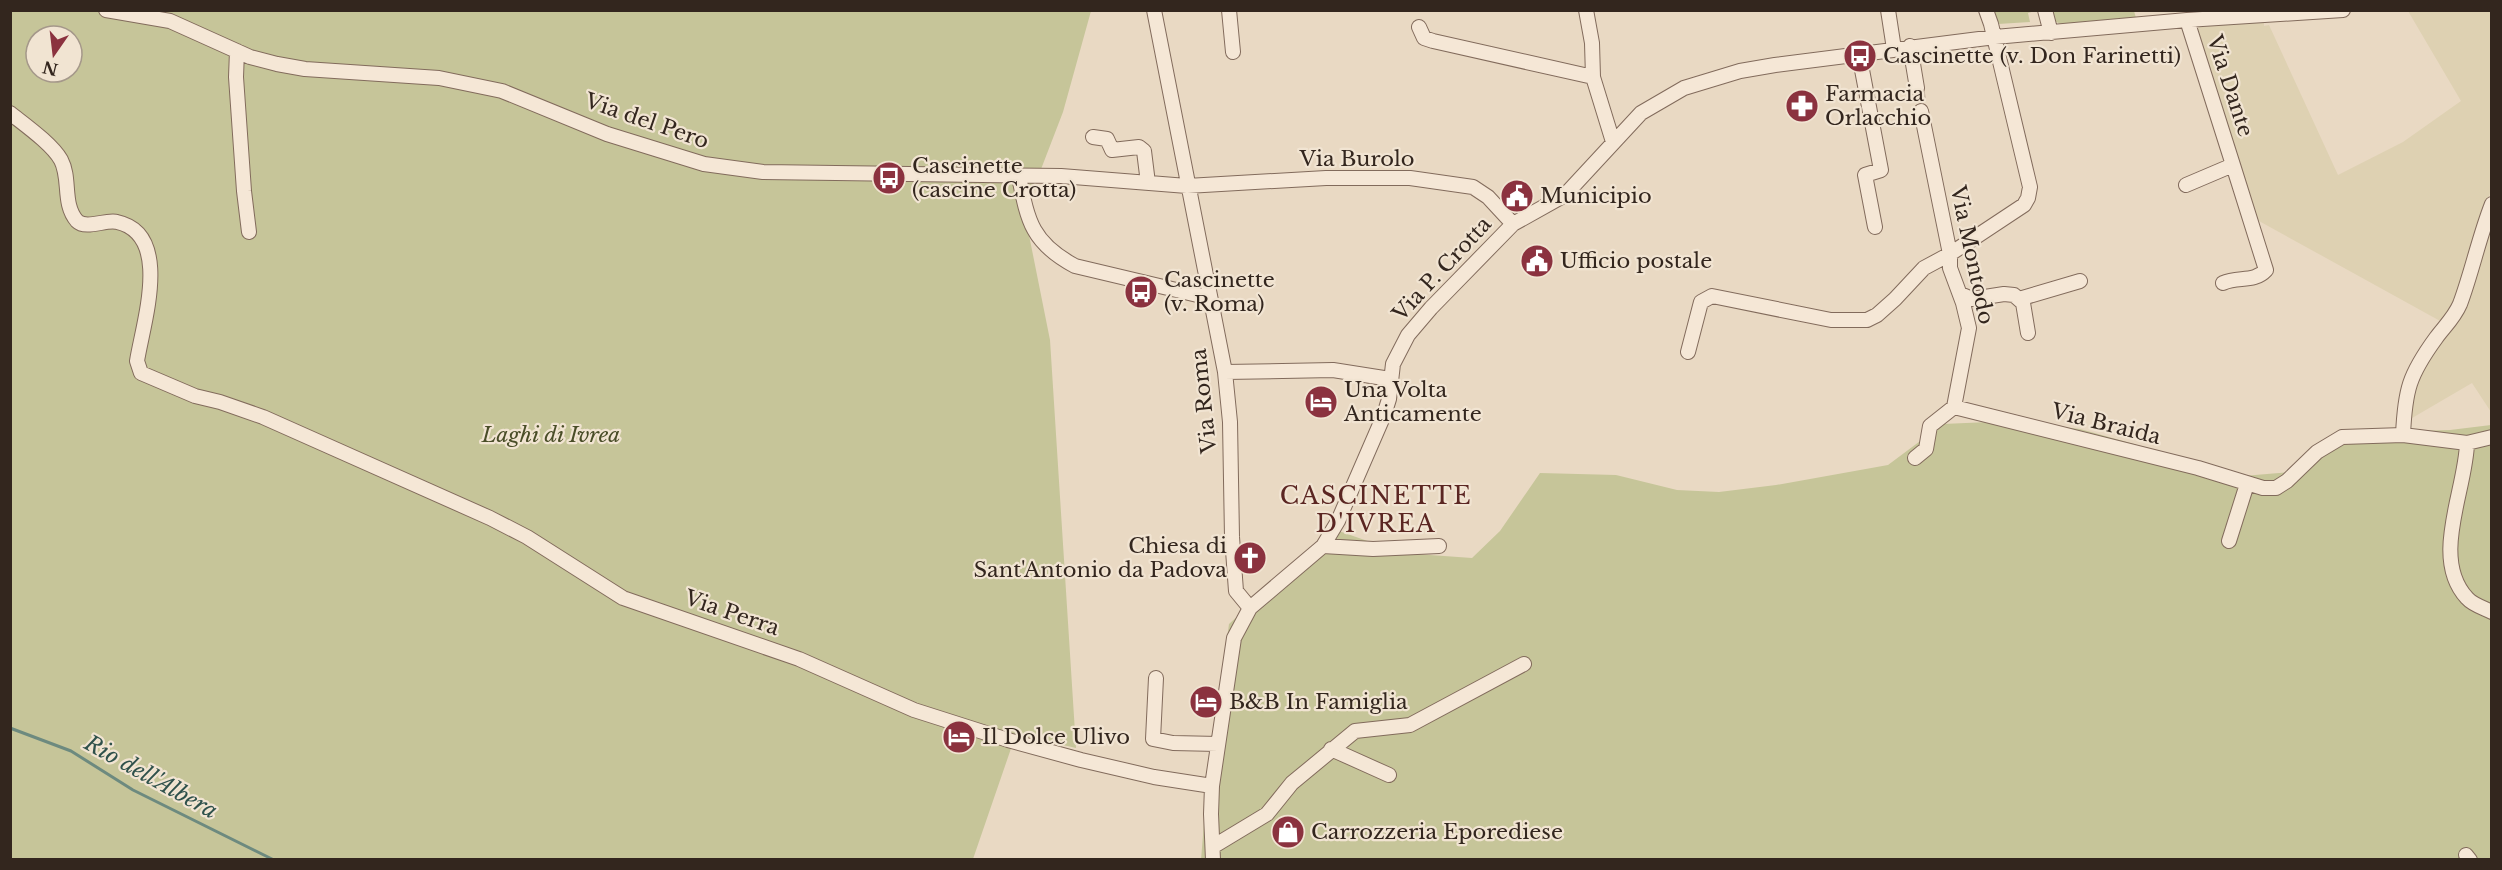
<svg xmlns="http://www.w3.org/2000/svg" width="2502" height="870" viewBox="0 0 2502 870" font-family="'Libre Baskerville',serif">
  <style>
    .farmland { fill: #ded1b2 }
    .green { fill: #c6c599; fill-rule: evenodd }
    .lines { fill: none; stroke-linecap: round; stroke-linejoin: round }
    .stream { stroke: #6d8a7f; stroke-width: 3 }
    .minor-tunnel { stroke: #c5b5a2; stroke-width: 14; stroke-dasharray: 14 7; stroke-linecap: butt }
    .minor-casing { stroke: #826b5c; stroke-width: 16 }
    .minor { stroke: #f5e7d6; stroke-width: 14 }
    .labels { text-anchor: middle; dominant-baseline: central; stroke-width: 4.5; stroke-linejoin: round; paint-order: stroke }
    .poi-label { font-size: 21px; fill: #33261e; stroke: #f1e4d2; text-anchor: start }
    .street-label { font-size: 21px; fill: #33261e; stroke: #f1e4d2 }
    .park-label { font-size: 21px; font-style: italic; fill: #494d27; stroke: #f1e4d2 }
    .water-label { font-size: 22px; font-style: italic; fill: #2f514b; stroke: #f1e4d2 }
    .quarter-label { font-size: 24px; letter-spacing: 1.5px; fill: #5b2622; stroke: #f1e4d2 }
  </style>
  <rect width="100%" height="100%" fill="#e9d9c3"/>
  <path class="farmland" d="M 2408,11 L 2491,11 L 2491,190 L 2449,314 L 2442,322 L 2259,221 L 2209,87 L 2197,31 L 2200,26 L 2264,22 L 2264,26 L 2269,25 L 2338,175 L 2403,142 L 2461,101 Z
    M 2491,215 L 2491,412 L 2472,383 L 2407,421 L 2413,378 L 2455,317 Z"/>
  <path class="green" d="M 10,11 L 1091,11 L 1063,112 L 1038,177 L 1026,220 L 1050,340 L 1076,748 L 1016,734 L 973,859 L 11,859 ZM 36,36 L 72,36 L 72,72 L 36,72 Z
    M 1992,11 L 2035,10 L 2035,11 L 2028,13 L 2030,22 L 1998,24 Z
    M 2050,11 L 2134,11 L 2136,18 L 2061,24 L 2054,21 Z
    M 2012,421 L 2080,429 L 2134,444 L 2182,462 L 2231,477 L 2291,472 L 2339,438 L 2379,432 L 2450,430 L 2491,425 L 2491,859 L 1201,860 L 1207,785 L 1229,624 L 1333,529 L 1402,553 L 1472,558 L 1500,531 L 1540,473 L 1616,475 L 1677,490 L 1719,492 L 1776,485 L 1888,465 L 1943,424 Z"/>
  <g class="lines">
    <path class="stream" d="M 10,728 L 71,751 L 133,790 L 274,860"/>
    <path class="minor-tunnel" d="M 1917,88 L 1921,111"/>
    <defs>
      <path id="minor" d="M 106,10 L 170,21 L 250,57 L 277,64 L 305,69 L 439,78 L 502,91 L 607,134 L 704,164 L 763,172 L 1061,176 L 1187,186 L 1326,178 L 1410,178 L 1473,187 L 1488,197 L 1513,224
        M 1154,10 L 1225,372 L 1230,422 L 1232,537 L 1236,591 L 1250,608
        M 1229,10 L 1233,52
        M 1586,10 L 1592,43 L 1593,77
        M 1888,10 L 1894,49
        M 2045,10 L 2051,33
        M 1419,27 L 1424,38 L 1433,41 L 1593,77 L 1613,142
        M 1910,46 L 1917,88
        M 237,51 L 236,77 L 244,191 L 249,232
        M 1859,54 L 1881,170 L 1865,175 L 1875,227
        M 1921,111 L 1950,254 L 1950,268 L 1963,303 L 1969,328 L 1954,407
        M 10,113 C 25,125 52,144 61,160 C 71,179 62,204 77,221 C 86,230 106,219 117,222 C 173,234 143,323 137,361 L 141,373 L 195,396 L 220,402 L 263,417 L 490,518 L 527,537 L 623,598 L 799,659 L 914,710 L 1008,740 L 1081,760 L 1154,777 L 1212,786
        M 1093,137 L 1107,139 L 1112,150 L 1139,147 L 1144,151 L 1148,183
        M 1019,177 C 1028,222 1032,243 1075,266 L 1210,298
        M 2186,185 L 2233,165 L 2187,20
        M 2223,283 C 2238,276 2254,283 2266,270 L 2233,165
        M 1960,294 L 1972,299 L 2004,294 L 2014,295 L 2023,303 L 2028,333
        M 2019,299 L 2080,281
        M 1688,352 L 1701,302 L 1712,296 L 1831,320 L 1867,320 L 1877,315 L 1895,299 L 1924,268 L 1950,254 L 2024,205 L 2028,198 L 2030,187 L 1991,24 L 1986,10
        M 1225,372 L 1333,370 L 1390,379
        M 1954,407 L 2198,468 L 2263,488 L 2276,488 L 2287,481 L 2317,452 L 2342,437 L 2403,435 L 2467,443 L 2492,437
        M 2403,435 C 2405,390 2409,375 2436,338 C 2444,327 2454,318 2460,304 C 2472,272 2479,237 2492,204
        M 2467,443 C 2466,490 2430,558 2467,598 C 2473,605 2484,608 2492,612
        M 1915,458 L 1926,449 L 1930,426 L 1954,407
        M 2229,541 L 2247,484
        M 1323,546 L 1373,549 L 1439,546
        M 1156,678 L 1153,739 L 1173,743 L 1218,744
        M 1331,749 L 1389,775
        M 1214,846 L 1267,814 L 1292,783 L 1355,731 L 1410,725 L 1524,664
        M 2466,855 L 2470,860
        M 1213,860 L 1211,814 L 1212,786 L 1234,638 L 1250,608 L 1323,546 L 1338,521 L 1384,415 L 1389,399 L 1393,364 L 1408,335 L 1431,308 L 1513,224 L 1565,195 L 1641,113 L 1684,88 L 1740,71 L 1775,65 L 1995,37 L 2187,20 L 2343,10"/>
    </defs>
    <use href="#minor" class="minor-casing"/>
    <use href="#minor" class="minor"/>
  </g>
  <defs>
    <symbol id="bus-disc" viewBox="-11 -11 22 22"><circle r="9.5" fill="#8b323f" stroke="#f1e4d2"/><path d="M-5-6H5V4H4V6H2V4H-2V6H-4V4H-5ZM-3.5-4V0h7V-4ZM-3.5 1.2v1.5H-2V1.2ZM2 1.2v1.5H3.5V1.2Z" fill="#fff"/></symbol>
    <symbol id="pharmacy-disc" viewBox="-11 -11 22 22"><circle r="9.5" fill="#8b323f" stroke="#f1e4d2"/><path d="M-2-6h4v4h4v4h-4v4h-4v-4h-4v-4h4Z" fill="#fff"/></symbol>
    <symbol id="civic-disc" viewBox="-11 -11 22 22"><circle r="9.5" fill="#8b323f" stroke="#f1e4d2"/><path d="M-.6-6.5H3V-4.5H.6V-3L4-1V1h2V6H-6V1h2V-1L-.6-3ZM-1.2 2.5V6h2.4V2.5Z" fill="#fff"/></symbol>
    <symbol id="hotel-disc" viewBox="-11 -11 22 22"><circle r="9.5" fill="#8b323f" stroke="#f1e4d2"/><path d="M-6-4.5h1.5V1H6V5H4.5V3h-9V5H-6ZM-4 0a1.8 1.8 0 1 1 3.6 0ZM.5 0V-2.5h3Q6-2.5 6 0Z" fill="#fff"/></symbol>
    <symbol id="church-disc" viewBox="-11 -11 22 22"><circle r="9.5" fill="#8b323f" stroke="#f1e4d2"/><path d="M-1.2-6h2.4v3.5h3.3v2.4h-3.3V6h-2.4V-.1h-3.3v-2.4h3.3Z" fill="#fff"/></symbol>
    <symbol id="shop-disc" viewBox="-11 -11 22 22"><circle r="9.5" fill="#8b323f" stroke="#f1e4d2"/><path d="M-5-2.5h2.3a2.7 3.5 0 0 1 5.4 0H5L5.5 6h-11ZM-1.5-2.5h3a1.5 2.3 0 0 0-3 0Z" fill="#fff"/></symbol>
  </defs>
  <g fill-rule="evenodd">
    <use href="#bus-disc" x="1841" y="37" width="38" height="38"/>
    <use href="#pharmacy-disc" x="1783" y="87" width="38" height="38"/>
    <use href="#bus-disc" x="870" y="159" width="38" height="38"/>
    <use href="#civic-disc" x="1498" y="177" width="38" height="38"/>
    <use href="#civic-disc" x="1518" y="242" width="38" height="38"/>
    <use href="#bus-disc" x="1122" y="273" width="38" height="38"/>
    <use href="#hotel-disc" x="1302" y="383" width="38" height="38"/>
    <use href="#church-disc" x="1231" y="539" width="38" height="38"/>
    <use href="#hotel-disc" x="1187" y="683" width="38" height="38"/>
    <use href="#hotel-disc" x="940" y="718" width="38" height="38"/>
    <use href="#shop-disc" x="1269" y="813" width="38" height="38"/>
  </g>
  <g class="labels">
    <g class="poi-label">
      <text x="1883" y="56">Cascinette (v. Don Farinetti)</text>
      <text x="1825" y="94">Farmacia<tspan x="1825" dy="24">Orlacchio</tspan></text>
      <text x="912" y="166">Cascinette<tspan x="912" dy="24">(cascine Crotta)</tspan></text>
      <text x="1540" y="196">Municipio</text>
      <text x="1560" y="261">Ufficio postale</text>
      <text x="1164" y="280">Cascinette<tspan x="1164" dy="24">(v. Roma)</tspan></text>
      <text x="1344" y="390">Una Volta<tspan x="1344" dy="24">Anticamente</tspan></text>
      <text x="1227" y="546" text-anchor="end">Chiesa di<tspan x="1227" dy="24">Sant'Antonio da Padova</tspan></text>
      <text x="1229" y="702">B&amp;B In Famiglia</text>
      <text x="982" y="737">Il Dolce Ulivo</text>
      <text x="1311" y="832">Carrozzeria Eporediese</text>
    </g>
    <g class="street-label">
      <text transform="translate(2230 86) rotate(72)">Via Dante</text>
      <text transform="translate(647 121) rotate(19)">Via del Pero</text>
      <text x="1357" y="159">Via Burolo</text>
      <text transform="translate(1972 255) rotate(78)">Via Montodo</text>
      <text transform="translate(1442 269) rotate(-47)">Via P. Crotta</text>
      <text transform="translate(1204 401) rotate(-96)">Via Roma</text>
      <text transform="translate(2106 424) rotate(14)">Via Braida</text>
      <text transform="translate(732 613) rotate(19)">Via Perra</text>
    </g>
    <g class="park-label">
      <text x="551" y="435">Laghi di Ivrea</text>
    </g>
    <g class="water-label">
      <text transform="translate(151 777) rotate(29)">Rio dell'Albera</text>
    </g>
    <g class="quarter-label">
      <text x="1376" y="495">CASCINETTE<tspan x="1376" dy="28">D'IVREA</tspan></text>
    </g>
  </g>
  <rect width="2502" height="870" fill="none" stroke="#33261e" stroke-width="24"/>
  <g transform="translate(54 54) rotate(194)"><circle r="28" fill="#f1e4d2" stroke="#a5988a" stroke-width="1.5"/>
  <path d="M0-4.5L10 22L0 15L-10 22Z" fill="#8b323f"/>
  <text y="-9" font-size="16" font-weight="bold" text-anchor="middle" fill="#33261e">N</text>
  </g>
</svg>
